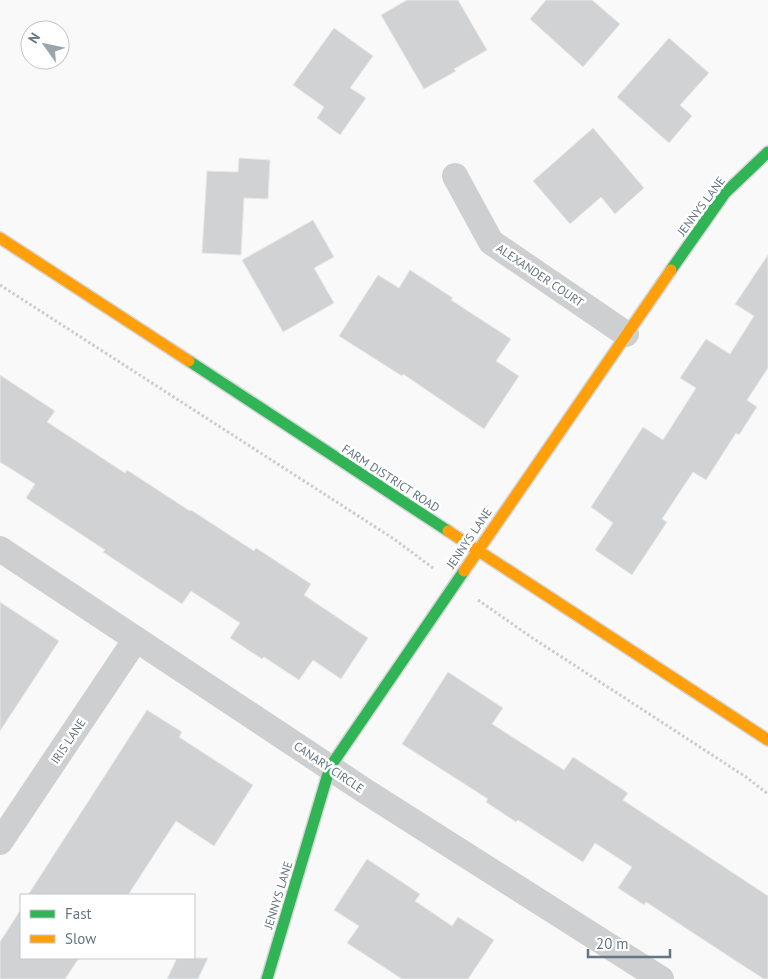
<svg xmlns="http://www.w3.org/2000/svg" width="768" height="979" viewBox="0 0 768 979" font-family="'PT Sans',sans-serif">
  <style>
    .building { fill: #d0d2d3; stroke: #e8e8e8 }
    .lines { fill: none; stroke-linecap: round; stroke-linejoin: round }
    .fast-casing { stroke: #d5d6d7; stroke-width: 14 }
    .slow-casing { stroke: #d5d6d7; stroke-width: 14 }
    .path { stroke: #cbcccd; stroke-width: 3; stroke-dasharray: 2.5 2.5; stroke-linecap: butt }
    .street { stroke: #cecfd0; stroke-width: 26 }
    .fast { stroke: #30b455; stroke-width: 11 }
    .slow { stroke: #ff9f0a; stroke-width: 11 }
    .labels { text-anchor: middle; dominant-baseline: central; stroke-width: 5; stroke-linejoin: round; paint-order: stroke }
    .street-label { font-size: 12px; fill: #657683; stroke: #fff }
  </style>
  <rect width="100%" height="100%" fill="#f9f9f9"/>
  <path class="building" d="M 407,0 L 458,0 L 487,50 L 454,69 L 456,71 L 424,89 L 381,15 Z
    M 546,0 L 592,0 L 620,24 L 583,67 L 530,19 Z
    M 334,28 L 373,56 L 350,88 L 366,98 L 340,135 L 317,118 L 324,107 L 293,85 Z
    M 669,38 L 709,73 L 680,105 L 692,116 L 669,143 L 617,97 Z
    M 593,128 L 644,188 L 615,214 L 601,197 L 570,224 L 533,181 Z
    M 239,158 L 270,160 L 268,199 L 244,198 L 241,255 L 202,253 L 207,171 L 238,172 Z
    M 313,220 L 334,257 L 314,268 L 334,303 L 283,332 L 242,260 Z
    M 768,255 L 768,368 L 747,400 L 757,407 L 739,435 L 736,433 L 706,480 L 693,472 L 662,519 L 667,522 L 632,575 L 595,550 L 613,523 L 591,507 L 643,427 L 663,440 L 696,388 L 680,378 L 706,339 L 730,354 L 754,316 L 735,304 Z
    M 410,270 L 453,298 L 451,300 L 511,339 L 496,361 L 519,376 L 484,429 L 403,374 L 402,376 L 339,336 L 378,275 L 399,288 Z
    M 0,375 L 55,411 L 47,422 L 125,473 L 127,470 L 190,511 L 191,510 L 254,551 L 256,548 L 311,584 L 304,595 L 368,638 L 341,679 L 313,660 L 299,680 L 264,657 L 262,659 L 230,638 L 240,623 L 191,591 L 182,604 L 103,552 L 105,550 L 26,498 L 35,484 L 0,462 Z
    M 0,602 L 59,641 L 0,731 Z
    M 448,672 L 503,708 L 492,724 L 564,770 L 573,757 L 628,793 L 623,800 L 768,896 L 768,979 L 764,979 L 736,961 L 646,902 L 644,905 L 618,888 L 632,867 L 595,843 L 583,862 L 518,820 L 516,822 L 486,802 L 488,799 L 402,744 Z
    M 147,710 L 182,732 L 179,737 L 253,785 L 214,846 L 176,821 L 128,895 L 28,895 Z
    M 367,859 L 420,894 L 415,901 L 452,926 L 458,917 L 494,940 L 468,979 L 402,979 L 347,943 L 359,926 L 334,910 Z
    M 21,909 L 21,958 L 79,958 L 65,979 L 0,979 L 0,942 Z
    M 177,958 L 208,958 L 198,979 L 167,979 Z"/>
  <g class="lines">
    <defs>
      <path id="fast" d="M 671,270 L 725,193 L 768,152
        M 189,361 L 448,531
        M 267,979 L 330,767 L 464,571"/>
      <path id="slow" d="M 0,238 L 189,361
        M 448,531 L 768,740
        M 464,571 L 671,270"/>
    </defs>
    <use href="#fast" class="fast-casing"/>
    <use href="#slow" class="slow-casing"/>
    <path class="path" d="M 0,285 L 394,539 L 433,568
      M 478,600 L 531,637 L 746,777 L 768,794"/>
    <path class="street" d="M 455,176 L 491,242 L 626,334
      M 0,549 L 365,791 L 661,979
      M 0,842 L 136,639"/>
    <use href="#fast" class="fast"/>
    <use href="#slow" class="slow"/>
  </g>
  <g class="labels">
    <g class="street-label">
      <text transform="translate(701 206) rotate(-53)">JENNYS LANE</text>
      <text transform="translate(540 275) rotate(34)">ALEXANDER COURT</text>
      <text transform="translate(391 478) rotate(33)">FARM DISTRICT ROAD</text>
      <text transform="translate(469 538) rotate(-56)">JENNYS LANE</text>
      <text transform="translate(68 741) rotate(-56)">IRIS LANE</text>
      <text transform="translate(329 767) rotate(34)">CANARY CIRCLE</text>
      <text transform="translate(278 895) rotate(-73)">JENNYS LANE</text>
    </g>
  </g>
  <rect x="20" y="894" width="175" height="65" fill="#ffffff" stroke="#c1c8cd"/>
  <rect x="30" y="910" width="25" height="8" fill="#30b455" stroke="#c1c8cd"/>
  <text x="65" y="919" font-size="15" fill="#657683">Fast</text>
  <rect x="30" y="935" width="25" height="8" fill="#ff9f0a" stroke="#c1c8cd"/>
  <text x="65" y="944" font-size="15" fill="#657683">Slow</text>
  <g transform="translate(45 45) rotate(303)"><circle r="24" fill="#ffffff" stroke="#c1c8cd"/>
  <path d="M0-4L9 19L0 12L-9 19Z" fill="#99a4ac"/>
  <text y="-8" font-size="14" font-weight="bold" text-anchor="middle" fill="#657683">N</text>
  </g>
  <path d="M588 949v8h82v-8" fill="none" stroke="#657683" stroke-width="2.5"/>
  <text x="596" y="949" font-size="15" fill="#657683" stroke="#ffffff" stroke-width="4" paint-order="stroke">20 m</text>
</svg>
